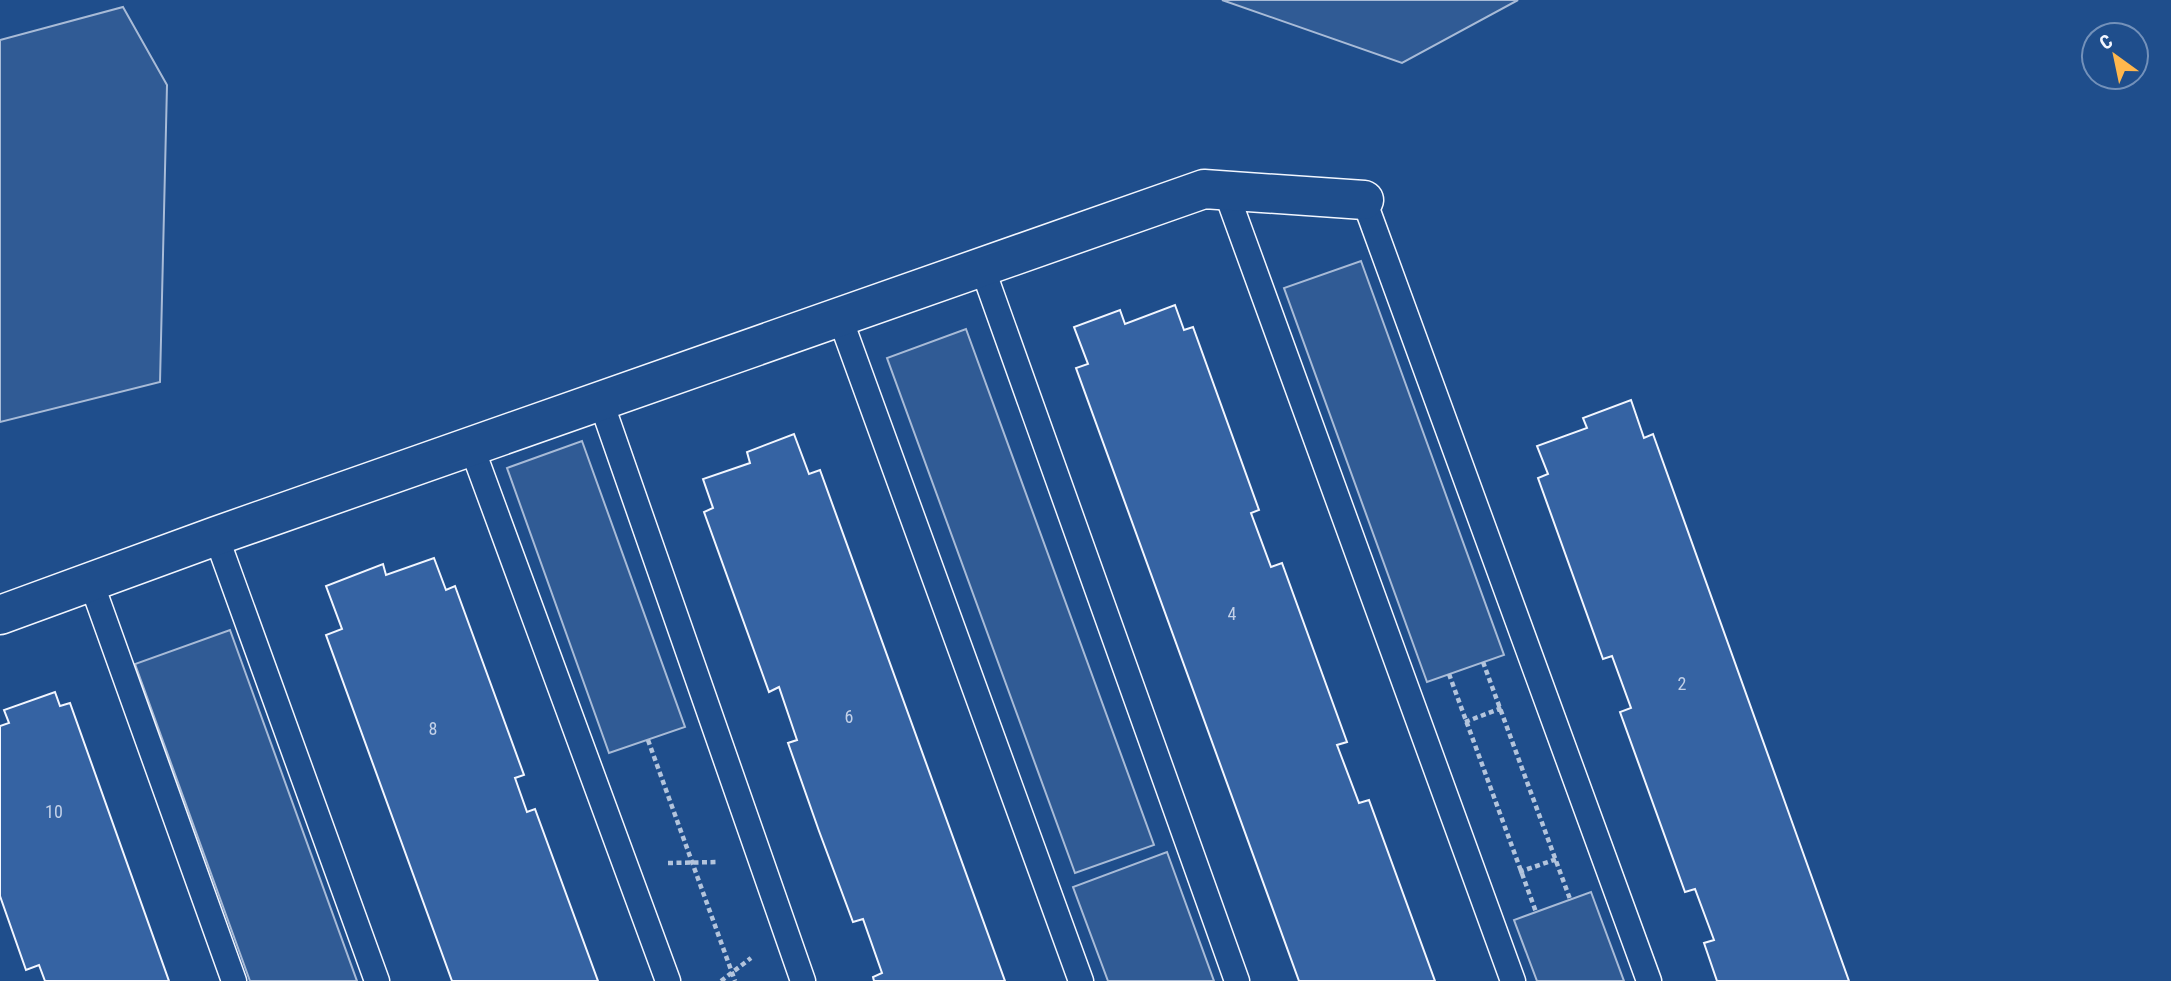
<svg xmlns="http://www.w3.org/2000/svg" width="2171" height="981" viewBox="0 0 2171 981" font-family="'Roboto Condensed',sans-serif">
  <style>
    .built { fill: #305b95; stroke: #a8bbd7; stroke-width: 2 }
    .building { fill: #3563a3; stroke: #f2f6ff; stroke-width: 2 }
    .lines { fill: none; stroke-linecap: round; stroke-linejoin: round }
    .lane-casing { stroke: #f2f6ff; stroke-width: 27 }
    .street-casing { stroke: #f2f6ff; stroke-width: 41 }
    .path { stroke: #b3c4dc; stroke-width: 4.5; stroke-dasharray: 5 3.5; stroke-linecap: butt }
    .lane { stroke: #1f4e8c; stroke-width: 24 }
    .street { stroke: #1f4e8c; stroke-width: 38 }
    .labels { text-anchor: middle; dominant-baseline: central; stroke-width: 5; stroke-linejoin: round; paint-order: stroke }
    .number-label { font-size: 18px; fill: #c3d1e8 }
  </style>
  <rect width="100%" height="100%" fill="#1f4e8c"/>
  <path class="built" d="M 1222,0 L 1518,0 L 1402,63 Z
    M 123,7 L 167,85 L 160,382 L 0,422 L 0,40 Z
    M 1361,261 L 1504,655 L 1427,682 L 1284,288 Z
    M 966,329 L 1154,845 L 1075,873 L 887,358 Z
    M 582,441 L 685,727 L 609,753 L 507,468 Z
    M 230,630 L 357,981 L 250,981 L 135,664 Z
    M 1167,852 L 1214,981 L 1108,981 L 1073,887 Z
    M 1591,892 L 1624,981 L 1537,981 L 1514,920 Z"/>
  <path class="building" d="M 1175,305 L 1184,330 L 1193,327 L 1259,510 L 1251,513 L 1271,567 L 1282,563 L 1347,742 L 1337,745 L 1359,803 L 1369,800 L 1435,981 L 1299,981 L 1076,368 L 1088,364 L 1074,327 L 1120,310 L 1125,324 Z
    M 1631,400 L 1644,438 L 1653,434 L 1849,981 L 1717,981 L 1704,943 L 1714,940 L 1695,889 L 1685,892 L 1620,712 L 1631,708 L 1612,656 L 1603,659 L 1538,478 L 1548,474 L 1537,446 L 1587,428 L 1583,418 Z
    M 794,434 L 809,474 L 820,470 L 1005,981 L 874,981 L 873,977 L 882,973 L 863,919 L 853,922 L 819,831 L 788,743 L 797,740 L 779,687 L 769,692 L 704,512 L 713,508 L 703,479 L 750,463 L 747,452 Z
    M 434,558 L 446,590 L 455,586 L 524,775 L 515,778 L 527,812 L 535,809 L 598,981 L 452,981 L 326,635 L 342,629 L 326,586 L 383,564 L 386,575 Z
    M 55,692 L 60,706 L 70,703 L 169,981 L 45,981 L 39,965 L 26,970 L 0,896 L 0,726 L 9,723 L 4,710 Z"/>
  <g class="lines">
    <defs>
      <path id="lane" d="M 1225,189 L 1513,981
        M 1364,200 L 1649,981
        M 982,267 L 1237,981
        M 840,318 L 1081,981
        M 601,402 L 803,981
        M 472,448 L 668,981
        M 216,536 L 377,981
        M 91,582 L 234,981"/>
      <path id="street" d="M 0,615 L 216,536 L 1204,189 L 1364,200"/>
    </defs>
    <use href="#lane" class="lane-casing"/>
    <use href="#street" class="street-casing"/>
    <path class="path" d="M 1483,662 L 1570,899
      M 1449,674 L 1536,912
      M 1465,722 L 1502,708
      M 648,740 L 735,981
      M 668,863 L 719,862
      M 1519,872 L 1557,859
      M 721,981 L 751,958"/>
    <use href="#lane" class="lane"/>
    <use href="#street" class="street"/>
  </g>
  <g class="labels">
    <g class="number-label">
      <text x="1232" y="613">4</text>
      <text x="1682" y="683">2</text>
      <text x="849" y="716">6</text>
      <text x="433" y="728">8</text>
      <text x="54" y="811">10</text>
    </g>
  </g>
  <g transform="translate(2115 56) rotate(327)"><circle r="33" fill="#1f4e8c" stroke="#7391ba" stroke-width="2"/>
  <path d="M0-5L12 26L0 18L-12 26Z" fill="#ffb74d"/>
  <text y="-10" font-size="19" font-weight="bold" text-anchor="middle" fill="#f2f6ff">С</text>
  </g>
</svg>
